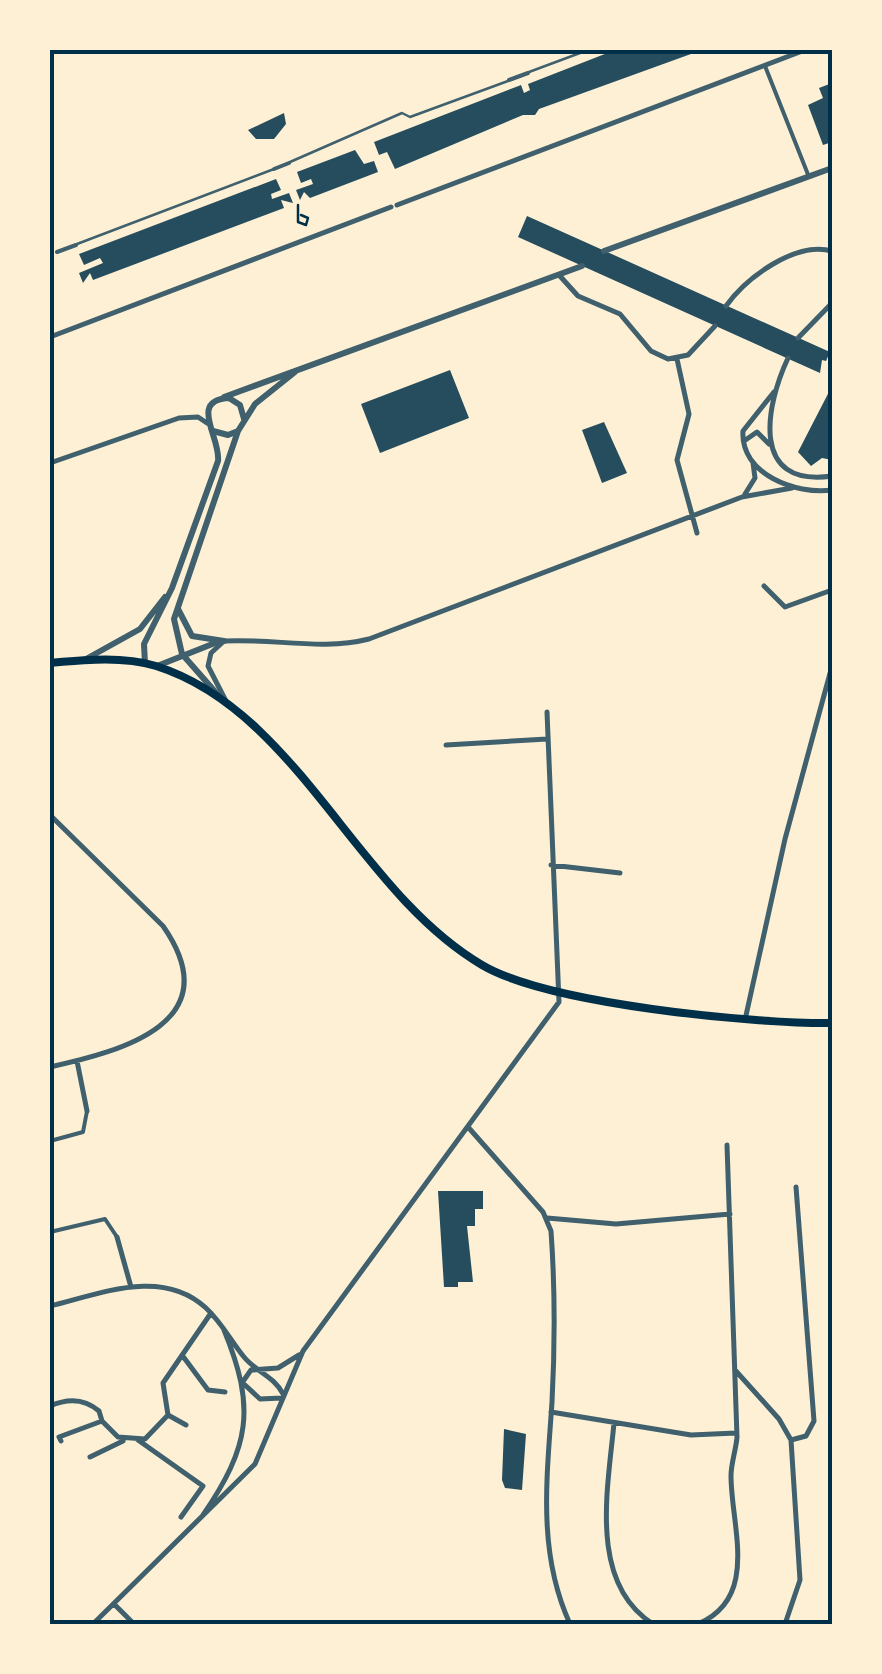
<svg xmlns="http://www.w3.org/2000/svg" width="882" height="1674" viewBox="0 0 882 1674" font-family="'IBM Plex Serif',serif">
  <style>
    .building { fill: #264d5e }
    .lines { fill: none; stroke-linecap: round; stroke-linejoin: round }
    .path { stroke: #003049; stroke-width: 2.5 }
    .service { stroke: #3f606c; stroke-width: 2.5 }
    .pedestrian { stroke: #3f606c; stroke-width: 4 }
    .minor { stroke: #3f606c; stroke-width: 5 }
    .tertiary { stroke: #3f606c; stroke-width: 6 }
    .secondary { stroke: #003049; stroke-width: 8 }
    .neatline { fill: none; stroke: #003049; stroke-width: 4 }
  </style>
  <rect width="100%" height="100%" fill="#fdf0d5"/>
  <path class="building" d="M 615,50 L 702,50 L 539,109 L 535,115 L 523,115 L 395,169 L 387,152 L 379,155 L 374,142 L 521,85 L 524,93 L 530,90 L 528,84 Z
    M 832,83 L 832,142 L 823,145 L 808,105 L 823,98 L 819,88 Z
    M 284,113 L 286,124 L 274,139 L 256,139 L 248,130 Z
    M 355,150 L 364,164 L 374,161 L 378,172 L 310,198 L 304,192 L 300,200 L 296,190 L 313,184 L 311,179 L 301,183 L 297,172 Z
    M 276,179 L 281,190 L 271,194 L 272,199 L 289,193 L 293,203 L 281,200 L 284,208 L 93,280 L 90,273 L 83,283 L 79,273 L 103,263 L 100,258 L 84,265 L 79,254 Z
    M 527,216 L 830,352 L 826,361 L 822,360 L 820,373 L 518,237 Z
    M 450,370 L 469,418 L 380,453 L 361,404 Z
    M 832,386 L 832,460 L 822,458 L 811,466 L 798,452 Z
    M 604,422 L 627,473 L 602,483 L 582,430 Z
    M 438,1191 L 483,1191 L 483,1209 L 475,1209 L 475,1226 L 467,1226 L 473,1282 L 458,1282 L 458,1287 L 444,1287 Z
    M 504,1429 L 526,1434 L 522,1490 L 505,1488 L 502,1480 Z"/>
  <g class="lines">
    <path class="path" d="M 298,205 L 298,222 L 306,225 L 308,218 L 301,215"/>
    <path class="service" d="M 529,72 L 588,50
      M 290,162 L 402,113 L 410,117 L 508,81
      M 77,244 L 274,169"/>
    <path class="pedestrian" d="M 765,66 L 809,177
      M 509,80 L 528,73
      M 274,169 L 289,163
      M 57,252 L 76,245
      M 50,1141 L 83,1132 L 87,1111
      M 50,1232 L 105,1219 L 117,1237"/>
    <path class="minor" d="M 397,205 L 805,50
      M 559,275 L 578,296 L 620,314 L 651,351 L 668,359 L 688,355 L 715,326
      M 726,306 C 746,278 795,241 832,251
      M 50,337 L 391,207
      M 798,338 L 832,303
      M 788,358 C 766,405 749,488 832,476
      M 677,359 L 689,414 L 677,460 L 697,533
      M 774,392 L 743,431 C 740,474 796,495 832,490
      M 744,441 L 757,432 L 769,444
      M 50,463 L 179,418 L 198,417 L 207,423
      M 745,494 L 755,478 L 753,463
      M 764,586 L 785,607 L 832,590
      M 228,705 L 208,666 L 211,653 L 224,641 C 273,638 322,651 369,639 L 742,497 L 792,488
      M 446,745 L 547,739
      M 50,815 L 163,926 C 230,1022 123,1051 50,1067
      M 551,865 L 620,873
      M 745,1020 L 785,839 L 832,666
      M 77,1061 L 87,1111
      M 468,1127 L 543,1212 L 551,1231 C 555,1287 555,1345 552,1402 C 547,1478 537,1552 570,1624
      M 547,1218 L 616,1224 L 730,1214
      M 117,1237 L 131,1287
      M 50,1306 C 100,1294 162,1267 206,1308 C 222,1323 231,1341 244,1357 C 256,1372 274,1376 283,1394
      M 182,1355 L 208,1390 L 225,1392
      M 735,1370 L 779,1419 L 791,1440 L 800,1580 L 785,1624
      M 244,1380 L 251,1370 L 278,1368 L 299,1355
      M 245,1385 L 260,1399 L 282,1398
      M 50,1406 C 68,1398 84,1398 99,1411 L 102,1421 L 118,1437 L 145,1439 L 168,1415 L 163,1383 L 211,1313
      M 551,1412 L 691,1435 L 736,1433
      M 168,1415 L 186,1425
      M 614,1423 C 608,1488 588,1583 653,1624
      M 138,1440 L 203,1486 L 181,1517
      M 791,1440 L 806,1436 L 814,1421 L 796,1187
      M 61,1441 L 59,1437 L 102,1421
      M 90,1457 L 123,1441
      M 203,1515 C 250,1446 256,1408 224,1330
      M 115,1605 L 134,1624
      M 93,1624 L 255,1464 L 303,1351 L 559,1002 L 547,712
      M 698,1624 C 760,1598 731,1526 731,1476 C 731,1463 736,1450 737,1437 L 727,1145"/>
    <path class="tertiary" d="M 604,251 L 832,168
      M 224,397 L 582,266
      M 213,431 L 228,435 L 238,431
      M 178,609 L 192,636 L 224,641
      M 86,659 L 140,629 L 165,597
      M 145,664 L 144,644 L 172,588 L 218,461 C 221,438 188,400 229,398 L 240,405 L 244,419
      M 157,666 L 215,643
      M 218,695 L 182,654 L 174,619 L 238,431 L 255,404 L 295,372"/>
    <path class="secondary" d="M 50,663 C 84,660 122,656 156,666 C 298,711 356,891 482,965 C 548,1004 753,1024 832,1023"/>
  </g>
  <rect width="882" height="1674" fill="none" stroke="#fdf0d5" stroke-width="105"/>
  <rect x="52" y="52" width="778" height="1570" class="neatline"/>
</svg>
